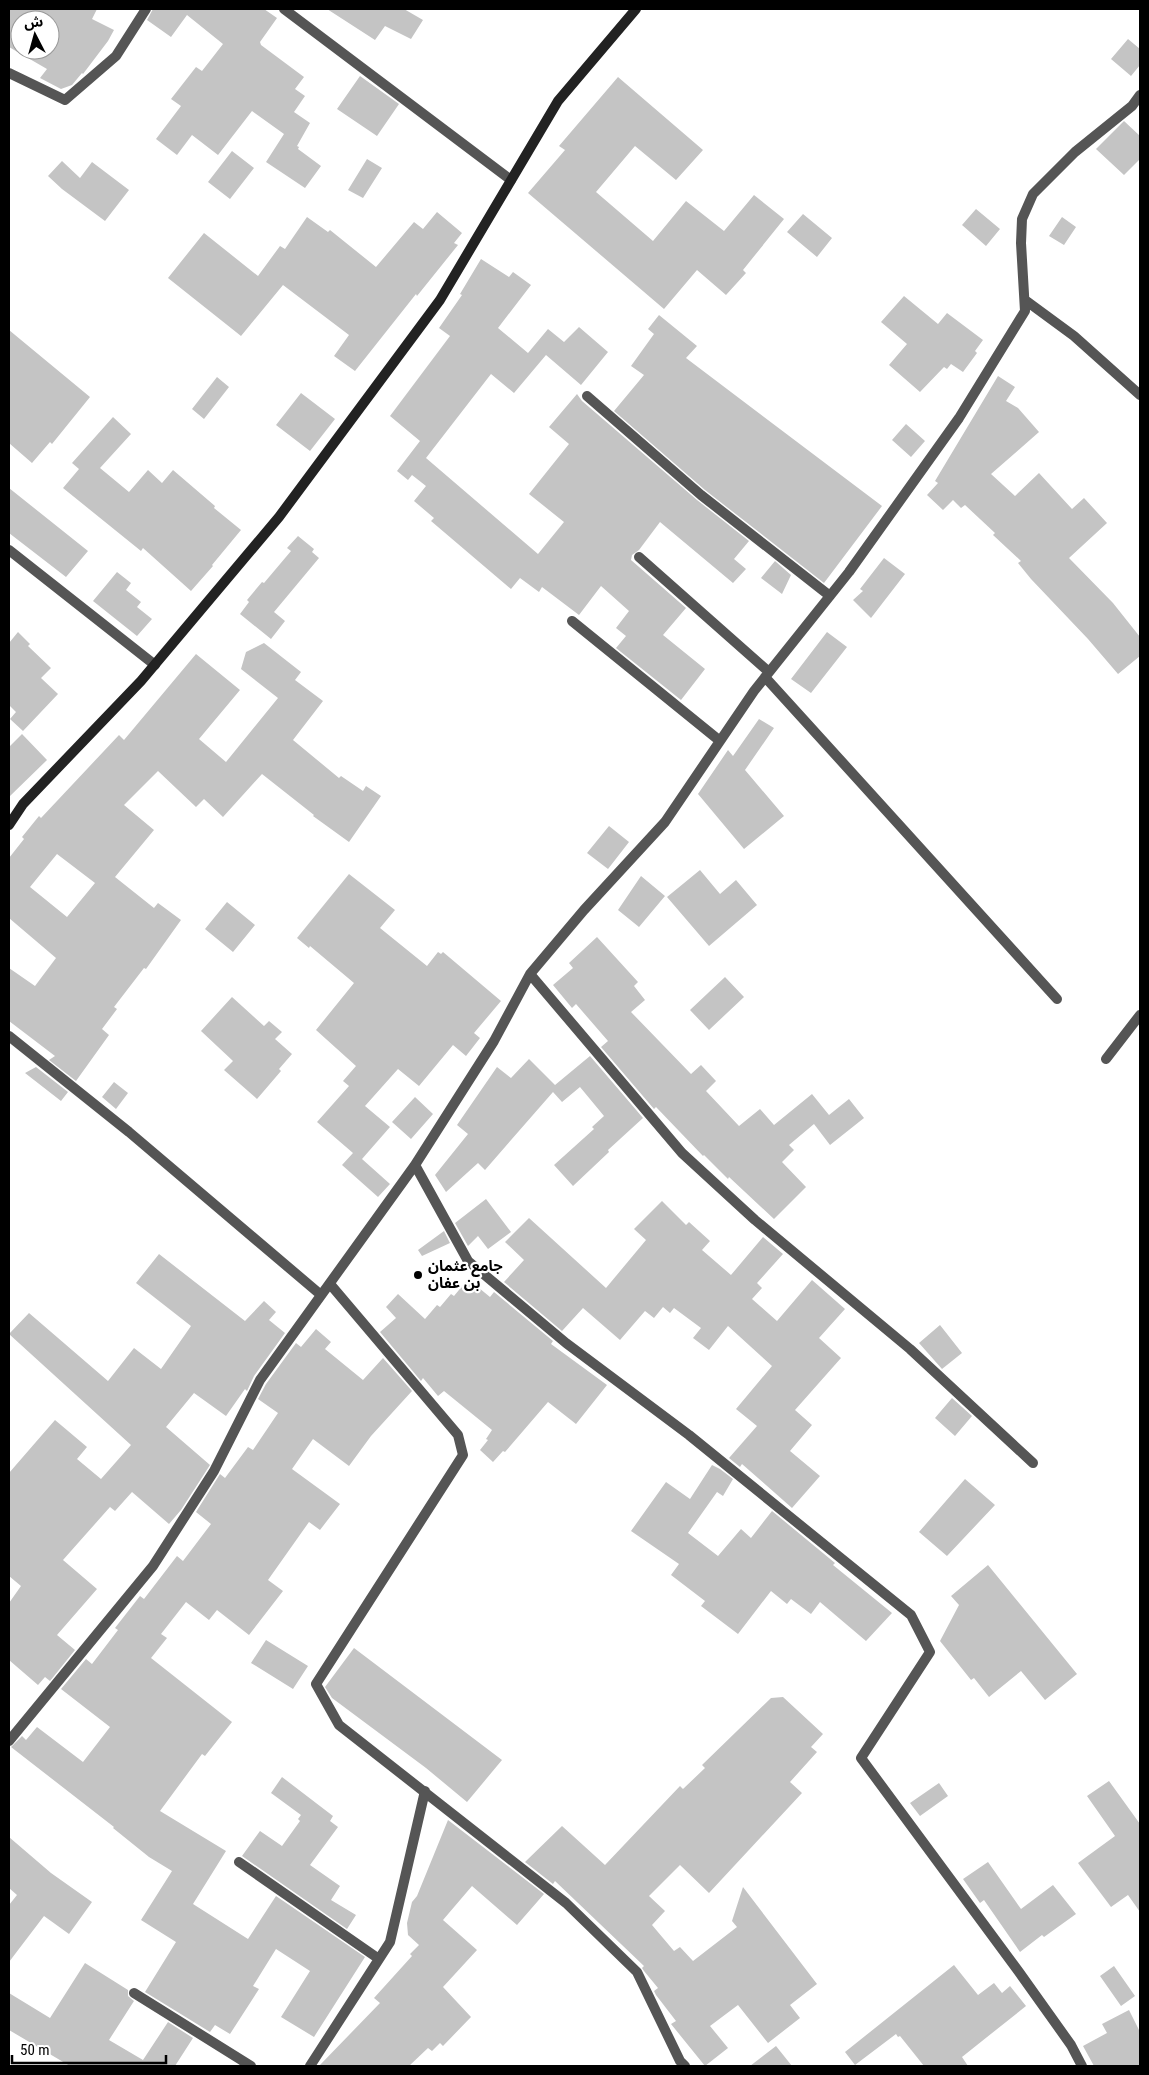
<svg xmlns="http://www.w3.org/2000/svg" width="1149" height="2075" viewBox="0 0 1149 2075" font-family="'Roboto Condensed','Noto Sans Arabic',sans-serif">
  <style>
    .building { fill: #c4c4c4; fill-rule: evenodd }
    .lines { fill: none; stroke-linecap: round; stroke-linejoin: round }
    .street { stroke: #555; stroke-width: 10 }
    .secondary { stroke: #222; stroke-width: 10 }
    .poi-dot { fill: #000; stroke: #fff; stroke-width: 2 }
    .labels { text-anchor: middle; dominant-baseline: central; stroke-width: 4.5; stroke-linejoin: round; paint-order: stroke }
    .poi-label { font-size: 15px; font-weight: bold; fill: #000; stroke: #fff; text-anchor: start }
  </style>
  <rect width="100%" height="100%" fill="#fff"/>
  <path class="building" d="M 9,9 L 97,9 L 92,19 L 114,30 L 108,41 L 83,74 L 82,73 L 72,85 L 61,89 L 40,78 L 47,69 L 9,47 ZM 20,20 L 50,20 L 50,50 L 20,50 Z
    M 153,9 L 264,9 L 277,18 L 260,42 L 261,45 L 304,77 L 295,89 L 305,96 L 294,112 L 310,123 L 297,146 L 299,147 L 298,149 L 321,166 L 305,188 L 266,162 L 284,134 L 252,111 L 218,155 L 192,135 L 177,155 L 156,139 L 181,106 L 171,99 L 196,67 L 202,71 L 223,44 L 187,15 L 171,37 L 147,20 Z
    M 327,9 L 404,9 L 423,20 L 411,39 L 385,26 L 375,40 Z
    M 1128,39 L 1140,49 L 1140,65 L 1131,76 L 1111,59 Z
    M 360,76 L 399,104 L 377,136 L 337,109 Z
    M 618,77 L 703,150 L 676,180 L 635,146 L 596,192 L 653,241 L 686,201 L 724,231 L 754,195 L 784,219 L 743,270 L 746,273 L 726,295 L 697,270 L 664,309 L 528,193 L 565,150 L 559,146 Z
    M 1124,121 L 1140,136 L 1140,159 L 1124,175 L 1096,149 Z
    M 232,151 L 254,168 L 230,199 L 208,182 Z
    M 367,159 L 382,168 L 363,198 L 348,190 Z
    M 62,161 L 80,178 L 92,162 L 129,190 L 105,221 L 62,189 L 48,176 Z
    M 976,209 L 1000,229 L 986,246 L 962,225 Z
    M 437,212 L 462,233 L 454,243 L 458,245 L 417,296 L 416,294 L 355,371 L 334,356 L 349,335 L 283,285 L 241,336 L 168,278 L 204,233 L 258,276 L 280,246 L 285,249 L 307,217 L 328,232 L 330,230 L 376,267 L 414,222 L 423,229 Z
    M 803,214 L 832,238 L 817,257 L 787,232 Z
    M 1062,217 L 1076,227 L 1064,245 L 1049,236 Z
    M 481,259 L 509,277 L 513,272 L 531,285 L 498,328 L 528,353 L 548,329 L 564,342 L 579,327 L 608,352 L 581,385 L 546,355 L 514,393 L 491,374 L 426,458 L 538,554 L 564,522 L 529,494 L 569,444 L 549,427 L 577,394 L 582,401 L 697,500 L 749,541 L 734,559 L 746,569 L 733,583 L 660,522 L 639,550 L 632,555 L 631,560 L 686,608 L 663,635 L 705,669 L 681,700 L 616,648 L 626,636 L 616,628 L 629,611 L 601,586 L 579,615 L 542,587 L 539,592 L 520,578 L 511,589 L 431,521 L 434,518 L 414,501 L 426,486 L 412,475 L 408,480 L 397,471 L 420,441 L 390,416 L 450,336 L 439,328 L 462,295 L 460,294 Z
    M 904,296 L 938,324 L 947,313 L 983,340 L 975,351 L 977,353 L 963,372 L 951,364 L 947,369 L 944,367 L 920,392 L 889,365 L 907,344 L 881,322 Z
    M 659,315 L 697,346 L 686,358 L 882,506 L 824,583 L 705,490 L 614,411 L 644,375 L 631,366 L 654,334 L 648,329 Z
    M 9,330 L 90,397 L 52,444 L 50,442 L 32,463 L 9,443 Z
    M 998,376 L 1015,387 L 1006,401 L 1018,408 L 1039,432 L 991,474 L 1015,496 L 1039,473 L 1072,509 L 1084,498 L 1107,523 L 1069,558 L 1113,603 L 1140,637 L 1140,656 L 1118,674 L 1088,639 L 1031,579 L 1018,563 L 1021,561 L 993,535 L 995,533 L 965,505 L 961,508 L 953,500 L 943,510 L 927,495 L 938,483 L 935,481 Z
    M 217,377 L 229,387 L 204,419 L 192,409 Z
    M 301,393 L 335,419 L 310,451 L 276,425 Z
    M 113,417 L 131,434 L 100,468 L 129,492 L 148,470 L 162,483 L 173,470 L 215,506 L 214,508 L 241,530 L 212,565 L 213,566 L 191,591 L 143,548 L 141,551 L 63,488 L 79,469 L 72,463 Z
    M 906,424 L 925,441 L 911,457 L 892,440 Z
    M 9,488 L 88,551 L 66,577 L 9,533 Z
    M 298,536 L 314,549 L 312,552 L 319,558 L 274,612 L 285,621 L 271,639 L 240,614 L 249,602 L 247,600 L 262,582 L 264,583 L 291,551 L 287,548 Z
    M 884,558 L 905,574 L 871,618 L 853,600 L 863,591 L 860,589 Z
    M 775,561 L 791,575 L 782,594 L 761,578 Z
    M 117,572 L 131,583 L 126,590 L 141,602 L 137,607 L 152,619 L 137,636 L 93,601 Z
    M 18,632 L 30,644 L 28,646 L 51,668 L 41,678 L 58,694 L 23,731 L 10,719 L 16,712 L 9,705 L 9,643 Z
    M 827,632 L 847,647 L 811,693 L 791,679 Z
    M 264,643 L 301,672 L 295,680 L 323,701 L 293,740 L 339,778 L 341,776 L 363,791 L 366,786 L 381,796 L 349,842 L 313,816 L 314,815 L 262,774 L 223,817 L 204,799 L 196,807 L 158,771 L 124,805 L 154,830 L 115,877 L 154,908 L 158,903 L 181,920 L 146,969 L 144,968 L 114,1007 L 117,1009 L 102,1029 L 109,1035 L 76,1081 L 49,1060 L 55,1056 L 9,1021 L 9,968 L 35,986 L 56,958 L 9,918 L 9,858 L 24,839 L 22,837 L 39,816 L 41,818 L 119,735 L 124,740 L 196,654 L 240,690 L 199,739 L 226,762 L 278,698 L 241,669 L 246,652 ZM 57,854 L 95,883 L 67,917 L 30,887 Z
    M 759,719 L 774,728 L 745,770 L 784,816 L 744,849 L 698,794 L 728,750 L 733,756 Z
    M 22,734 L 47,760 L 9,797 L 9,747 Z
    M 609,826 L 629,842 L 608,869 L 587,853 Z
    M 700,870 L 720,894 L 736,880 L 757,905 L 709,946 L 667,897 Z
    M 349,874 L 395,910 L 380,928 L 427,966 L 438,952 L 441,954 L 443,952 L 501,1001 L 474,1033 L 480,1038 L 466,1056 L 453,1045 L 419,1086 L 398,1069 L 365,1106 L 390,1127 L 362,1159 L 390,1184 L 378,1197 L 342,1165 L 353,1153 L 317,1122 L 349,1086 L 343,1081 L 356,1066 L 316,1030 L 354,983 L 310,946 L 309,948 L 297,938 Z
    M 641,876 L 665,896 L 639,927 L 618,910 Z
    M 227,902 L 255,925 L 233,952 L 205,929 Z
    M 597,937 L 638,982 L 634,986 L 645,1000 L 631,1012 L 691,1074 L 701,1065 L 716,1081 L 706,1091 L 739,1126 L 760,1109 L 774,1125 L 812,1094 L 829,1115 L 849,1099 L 864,1118 L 830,1145 L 814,1124 L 789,1145 L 794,1150 L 782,1162 L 806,1187 L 774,1219 L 729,1177 L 728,1179 L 704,1155 L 703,1156 L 656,1107 L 654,1109 L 601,1047 L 608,1041 L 576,1004 L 572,1008 L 553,985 L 573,968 L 569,963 Z
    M 725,977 L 744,997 L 709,1030 L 690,1010 Z
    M 232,997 L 264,1026 L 269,1021 L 282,1032 L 275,1039 L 292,1054 L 279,1069 L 281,1071 L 257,1099 L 224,1070 L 233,1061 L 201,1031 Z
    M 590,1056 L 643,1118 L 608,1150 L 609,1152 L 573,1186 L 554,1165 L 594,1129 L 592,1127 L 604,1116 L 580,1087 L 562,1102 L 553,1092 L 485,1170 L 478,1163 L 446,1192 L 435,1175 L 468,1134 L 457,1125 L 497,1067 L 511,1078 L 529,1059 L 555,1085 Z
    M 36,1067 L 68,1092 L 61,1101 L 25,1073 Z
    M 114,1082 L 128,1093 L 116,1109 L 102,1097 Z
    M 415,1097 L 433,1114 L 411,1139 L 392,1122 Z
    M 486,1199 L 511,1232 L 488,1249 L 478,1236 L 468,1246 L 455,1223 Z
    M 662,1201 L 686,1225 L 689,1222 L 710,1241 L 702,1250 L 731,1275 L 763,1237 L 783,1254 L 757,1283 L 762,1288 L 752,1299 L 777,1321 L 812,1280 L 845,1309 L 819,1338 L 841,1358 L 795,1410 L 812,1425 L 790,1451 L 820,1476 L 792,1508 L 742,1464 L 740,1467 L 729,1458 L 757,1426 L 736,1409 L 772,1366 L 728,1326 L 709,1350 L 693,1338 L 701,1328 L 674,1308 L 670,1313 L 663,1307 L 654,1318 L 645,1311 L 620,1340 L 583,1308 L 562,1331 L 504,1282 L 524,1260 L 505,1242 L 529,1218 L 606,1288 L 646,1240 L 634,1229 Z
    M 444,1231 L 450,1243 L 422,1256 L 418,1250 Z
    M 159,1254 L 245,1321 L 264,1301 L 276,1312 L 269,1320 L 285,1333 L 254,1376 L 247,1391 L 245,1389 L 226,1416 L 194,1393 L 166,1427 L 210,1465 L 181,1510 L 169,1524 L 132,1492 L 115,1511 L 110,1507 L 63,1560 L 97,1589 L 57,1635 L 75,1650 L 50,1681 L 45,1677 L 38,1685 L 9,1660 L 9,1603 L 21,1586 L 9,1576 L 9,1473 L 55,1420 L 87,1447 L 77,1459 L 101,1479 L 131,1445 L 9,1334 L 29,1313 L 108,1381 L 134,1348 L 161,1369 L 191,1326 L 136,1283 Z
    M 468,1279 L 490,1297 L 494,1292 L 553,1341 L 551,1344 L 607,1385 L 576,1424 L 548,1402 L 505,1452 L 503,1451 L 493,1462 L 480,1450 L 488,1440 L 486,1439 L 492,1430 L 444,1391 L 438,1396 L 423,1378 L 421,1381 L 380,1332 L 396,1318 L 386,1307 L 398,1294 L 425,1319 L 437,1305 L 440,1307 L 451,1294 L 454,1296 Z
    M 940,1325 L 962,1353 L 942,1369 L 919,1343 Z
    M 316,1329 L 331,1342 L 325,1349 L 363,1380 L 383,1358 L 412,1391 L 371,1436 L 349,1466 L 313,1439 L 292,1469 L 340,1504 L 320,1530 L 309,1522 L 268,1580 L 283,1591 L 249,1635 L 217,1610 L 209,1620 L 186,1602 L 161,1634 L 167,1638 L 151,1658 L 232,1722 L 205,1756 L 202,1754 L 160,1811 L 226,1851 L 193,1904 L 248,1939 L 276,1896 L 365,1957 L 314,2037 L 281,2017 L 310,1971 L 276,1949 L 253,1986 L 259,1989 L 230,2034 L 215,2025 L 210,2032 L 145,1992 L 176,1942 L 141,1920 L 172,1871 L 149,1857 L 113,1828 L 114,1827 L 11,1747 L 22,1736 L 26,1740 L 37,1727 L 83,1762 L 110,1727 L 61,1689 L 86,1659 L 92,1664 L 118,1630 L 115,1628 L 140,1596 L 144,1599 L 177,1556 L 183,1561 L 211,1524 L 196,1512 L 220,1474 L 225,1478 L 248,1447 L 253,1450 L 278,1413 L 258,1399 L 266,1384 L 296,1343 L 301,1347 Z
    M 952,1398 L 972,1416 L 955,1436 L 935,1418 Z
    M 712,1465 L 720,1469 L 733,1479 L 723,1496 L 717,1492 L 688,1533 L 718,1556 L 741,1529 L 751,1538 L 772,1511 L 835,1563 L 833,1565 L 892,1613 L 866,1641 L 820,1602 L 811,1614 L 791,1599 L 787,1604 L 771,1591 L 738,1634 L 701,1606 L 705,1601 L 671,1575 L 679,1564 L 631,1531 L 666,1482 L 690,1499 Z
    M 965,1479 L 995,1505 L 947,1556 L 919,1532 Z
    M 988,1565 L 1077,1674 L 1045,1700 L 1021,1671 L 989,1697 L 974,1678 L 971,1680 L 940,1641 L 959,1605 L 951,1596 Z
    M 266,1640 L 308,1666 L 293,1689 L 251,1663 Z
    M 354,1648 L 502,1760 L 467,1802 L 426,1768 L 332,1698 L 325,1687 Z
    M 783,1697 L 823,1734 L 811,1747 L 817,1752 L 790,1782 L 802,1793 L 709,1893 L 680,1865 L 649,1896 L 665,1911 L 652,1925 L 674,1951 L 680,1947 L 693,1961 L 737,1927 L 732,1921 L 743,1887 L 817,1984 L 790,2005 L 800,2018 L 768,2043 L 738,2005 L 710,2026 L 728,2048 L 705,2066 L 671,2024 L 676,2021 L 656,1995 L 654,1991 L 658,1988 L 644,1971 L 642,1968 L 644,1966 L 555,1881 L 553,1884 L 525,1862 L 562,1826 L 605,1865 L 680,1786 L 683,1789 L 705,1768 L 702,1765 L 771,1698 Z
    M 282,1777 L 333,1816 L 330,1821 L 338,1827 L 310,1865 L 340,1886 L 331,1900 L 356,1915 L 347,1929 L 242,1856 L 260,1831 L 282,1846 L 300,1821 L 298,1819 L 301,1815 L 271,1793 Z
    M 1109,1781 L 1140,1824 L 1140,1912 L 1128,1895 L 1111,1907 L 1078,1863 L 1115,1836 L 1087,1796 Z
    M 939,1783 L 948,1796 L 920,1816 L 910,1803 Z
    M 448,1820 L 544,1894 L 517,1925 L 472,1886 L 443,1920 L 477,1950 L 443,1987 L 471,2017 L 443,2046 L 440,2043 L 432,2051 L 428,2048 L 409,2066 L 319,2066 L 380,2003 L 374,1998 L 412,1956 L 410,1954 L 419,1945 L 408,1935 L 407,1923 L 412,1902 L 417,1896 Z
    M 9,1837 L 51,1873 L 92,1902 L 69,1934 L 44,1916 L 9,1962 L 9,1905 L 17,1895 L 9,1888 Z
    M 988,1862 L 1021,1909 L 1053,1885 L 1076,1914 L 1044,1937 L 1042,1935 L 1020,1952 L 984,1900 L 980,1903 L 963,1879 Z
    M 85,1963 L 128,1990 L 128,1996 L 134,2001 L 109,2040 L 143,2060 L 168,2022 L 193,2038 L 175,2066 L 70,2066 L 9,2030 L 9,1993 L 50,2018 Z
    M 954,1965 L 978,1995 L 994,1983 L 1002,1993 L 1010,1986 L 1026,2006 L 962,2057 L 968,2066 L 924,2066 L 900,2036 L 898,2037 L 896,2034 L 855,2065 L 845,2052 Z
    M 1114,1966 L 1135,1996 L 1121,2006 L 1100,1976 Z
    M 1129,2010 L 1140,2032 L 1140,2066 L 1094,2066 L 1083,2046 L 1107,2033 L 1102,2024 Z
    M 776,2046 L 792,2066 L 750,2066 Z"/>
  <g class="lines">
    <path class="street" d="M 284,9 L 511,180
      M 9,73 L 65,100 L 116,56 L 146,9
      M 1025,300 L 1074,336 L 1140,395
      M 587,396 L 701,495 L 830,596
      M 9,550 L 155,665
      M 639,557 L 769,672
      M 572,621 L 720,741
      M 765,677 L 1057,999
      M 530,974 L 682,1153 L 755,1220 L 910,1349 L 1033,1463
      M 9,1036 L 129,1132 L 321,1295
      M 1106,1059 L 1140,1015
      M 415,1165 L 468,1261 L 566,1343 L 689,1435 L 911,1615 L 930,1652 L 861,1758 L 1019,1972 L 1071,2045 L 1082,2066
      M 330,1284 L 458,1435 L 463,1455 L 316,1684 L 339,1725 L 566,1903 L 637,1972 L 680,2061 L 685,2066
      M 9,1741 L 153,1566 L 214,1471 L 260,1380 L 415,1165 L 494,1041 L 530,974 L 584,910 L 665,822 L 754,691 L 849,572 L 959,418 L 1025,311 L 1021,243 L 1022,219 L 1033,194 L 1075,152 L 1132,106 L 1140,95
      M 239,1862 L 379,1959
      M 134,1993 L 251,2066
      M 310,2066 L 390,1942 L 425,1791"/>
    <path class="secondary" d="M 9,825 L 23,804 L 141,681 L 279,517 L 440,300 L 558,101 L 636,9"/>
  </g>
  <circle class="poi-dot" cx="418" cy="1275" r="5"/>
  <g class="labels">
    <g class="poi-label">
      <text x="428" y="1266">جامع عثمان<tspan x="428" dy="17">بن عفان</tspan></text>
    </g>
  </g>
  <rect width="1149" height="2075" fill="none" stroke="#000000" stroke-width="20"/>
  <g transform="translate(35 35) rotate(354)"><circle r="24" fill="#ffffff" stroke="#999999"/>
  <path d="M0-4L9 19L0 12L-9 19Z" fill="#000000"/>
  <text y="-8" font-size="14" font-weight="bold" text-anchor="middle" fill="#000000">ش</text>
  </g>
  <path d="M12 2055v8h154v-8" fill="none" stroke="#000000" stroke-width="2.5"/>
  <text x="20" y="2055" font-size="15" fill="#000000" stroke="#ffffff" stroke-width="4" paint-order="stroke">50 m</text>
</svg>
